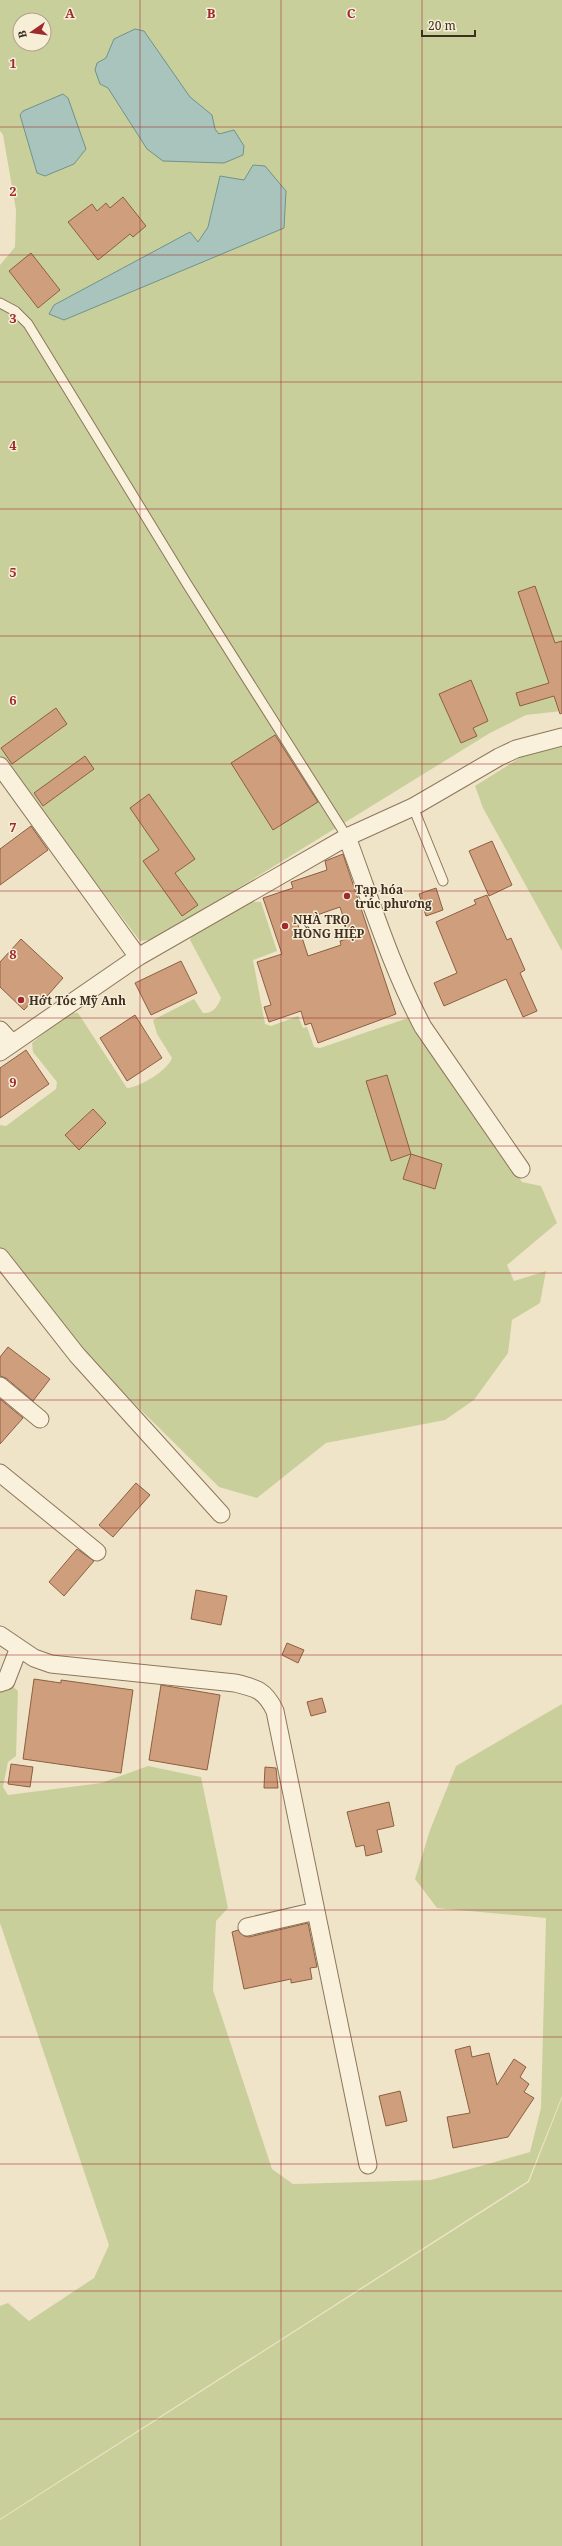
<svg xmlns="http://www.w3.org/2000/svg" width="562" height="2546" viewBox="0 0 562 2546" font-family="'Noto Serif',serif">
  <style>
    .green { fill: #c9cf9b; fill-rule: evenodd }
    .water { fill: #a9c4bc; stroke: #6f938a }
    .building { fill: #cf9f7d; stroke: #8d5f41; fill-rule: evenodd }
    .lines { fill: none; stroke-linecap: round; stroke-linejoin: round }
    .service-casing { stroke: #8d765c; stroke-width: 11 }
    .minor-casing { stroke: #8d765c; stroke-width: 19 }
    .service { stroke: #faf1dc; stroke-width: 9 }
    .minor { stroke: #faf1dc; stroke-width: 17 }
    .grid { fill: none; stroke: #9e2a2b; stroke-width: 1; stroke-opacity: 0.55 }
    .poi-dot { fill: #9e2a2b; stroke: #f7eed8; stroke-width: 1.5 }
    .labels { text-anchor: middle; dominant-baseline: central; stroke-width: 3; stroke-linejoin: round; paint-order: stroke }
    .poi-label { font-size: 12px; font-weight: bold; fill: #3d2e20; stroke: #f7eed8; text-anchor: start }
    .grid-label { font-size: 13px; text-anchor: middle; font-weight: bold; fill: #9e2a2b; stroke: #f7eed8; stroke-width: 3; stroke-linejoin: round; paint-order: stroke }
  </style>
  <rect width="100%" height="100%" fill="#f0e4c8"/>
  <path class="green" d="M 0,0 L 562,0 L 562,711 L 526,715 L 490,733 L 156,939 L 140,941 L 0,756 L 0,265 L 15,247 L 16,210 L 3,135 L 0,131 ZM 20,20 L 44,20 L 44,44 L 20,44 Z
    M 562,746 L 562,951 L 483,808 L 475,786 L 521,757 Z
    M 251,902 L 261,902 L 277,951 L 253,960 L 265,1024 L 271,1026 L 298,1016 L 303,1028 L 307,1027 L 314,1047 L 320,1048 L 411,1017 L 415,1032 L 522,1182 L 541,1186 L 557,1223 L 507,1265 L 514,1281 L 546,1271 L 540,1303 L 512,1320 L 508,1353 L 474,1400 L 445,1420 L 326,1443 L 257,1498 L 219,1487 L 82,1352 L 0,1250 L 0,1125 L 6,1126 L 56,1089 L 57,1082 L 33,1052 L 32,1043 L 69,1012 L 78,1013 L 127,1088 C 140,1087 167,1071 172,1058 L 157,1034 L 153,1020 L 194,999 L 203,1013 C 213,1014 218,1006 221,998 L 190,940 L 192,936 Z
    M 10,1684 L 18,1691 L 16,1756 L 8,1762 L 3,1787 L 8,1795 L 101,1783 L 148,1766 L 201,1777 L 228,1908 L 216,1921 L 213,1990 L 272,2169 L 293,2184 L 431,2180 L 530,2152 L 541,2108 L 546,1918 L 437,1908 L 415,1879 L 430,1830 L 456,1766 L 562,1704 L 562,2096 L 528,2181 L 0,2519 L 0,2306 L 8,2303 L 29,2321 L 94,2278 L 109,2245 L 0,1923 L 0,1688 Z
    M 562,2098 L 562,2546 L 0,2546 L 0,2520 L 529,2182 Z"/>
  <path class="water" d="M 135,29 L 144,31 L 190,97 L 212,115 L 215,129 L 219,134 L 234,130 L 244,146 L 243,155 L 224,163 L 163,161 L 147,149 L 108,88 L 100,84 L 95,70 L 97,63 L 106,58 L 114,39 Z
    M 63,94 L 68,98 L 86,149 L 74,164 L 45,176 L 37,173 L 20,115 L 23,111 Z
    M 253,165 L 265,166 L 286,191 L 284,228 L 64,320 L 49,314 L 54,305 L 190,232 L 198,242 L 208,227 L 220,176 L 244,180 Z"/>
  <path class="building" d="M 123,197 L 146,226 L 133,237 L 130,234 L 98,260 L 68,222 L 92,204 L 97,211 L 106,203 L 110,208 Z
    M 31,253 L 60,290 L 38,308 L 9,271 Z
    M 535,586 L 555,643 L 562,641 L 562,713 L 560,714 L 554,696 L 520,706 L 516,693 L 549,683 L 518,592 Z
    M 471,680 L 488,721 L 473,728 L 477,736 L 461,743 L 439,694 Z
    M 56,708 L 67,724 L 12,764 L 1,748 Z
    M 275,735 L 318,802 L 273,830 L 231,763 Z
    M 85,756 L 94,769 L 43,806 L 34,793 Z
    M 149,794 L 195,859 L 175,873 L 198,905 L 182,916 L 143,861 L 159,850 L 130,808 Z
    M 31,826 L 48,850 L 0,885 L 0,849 Z
    M 492,841 L 512,885 L 489,896 L 469,851 Z
    M 343,854 L 396,1014 L 318,1043 L 311,1023 L 305,1025 L 301,1011 L 269,1022 L 264,1007 L 271,1005 L 257,962 L 282,954 L 263,898 L 293,888 L 291,882 L 327,870 L 325,861 ZM 340,907 L 350,938 L 340,941 L 341,945 L 308,956 L 297,922 Z
    M 436,888 L 443,910 L 426,916 L 419,894 Z
    M 487,895 L 507,940 L 511,938 L 525,970 L 520,973 L 537,1011 L 523,1017 L 506,979 L 444,1006 L 434,983 L 457,973 L 436,922 L 476,904 L 474,900 Z
    M 21,939 L 63,978 L 40,1004 L 34,999 L 24,1010 L 0,987 L 0,962 Z
    M 181,961 L 197,993 L 151,1015 L 135,983 Z
    M 135,1015 L 162,1058 L 127,1081 L 100,1038 Z
    M 26,1050 L 49,1084 L 0,1118 L 0,1068 Z
    M 387,1075 L 411,1154 L 391,1161 L 366,1081 Z
    M 93,1109 L 106,1123 L 79,1150 L 65,1135 Z
    M 411,1154 L 442,1164 L 435,1189 L 403,1179 Z
    M 8,1347 L 50,1379 L 33,1401 L 6,1378 L 0,1376 L 0,1357 Z
    M 0,1399 L 23,1418 L 0,1444 Z
    M 136,1483 L 150,1495 L 113,1537 L 99,1525 Z
    M 77,1549 L 94,1561 L 64,1596 L 49,1582 Z
    M 196,1590 L 227,1596 L 221,1625 L 191,1619 Z
    M 287,1643 L 304,1650 L 298,1663 L 282,1655 Z
    M 34,1679 L 61,1683 L 61,1680 L 133,1690 L 121,1773 L 23,1759 Z
    M 161,1685 L 220,1695 L 207,1770 L 149,1760 Z
    M 322,1698 L 326,1712 L 311,1716 L 307,1702 Z
    M 11,1764 L 33,1767 L 30,1787 L 8,1784 Z
    M 265,1767 L 276,1768 L 278,1788 L 264,1788 Z
    M 389,1802 L 394,1826 L 377,1830 L 382,1852 L 366,1856 L 364,1845 L 356,1847 L 347,1812 Z
    M 308,1923 L 317,1967 L 310,1968 L 312,1979 L 291,1983 L 291,1979 L 244,1989 L 232,1932 L 238,1930 L 244,1936 L 249,1937 Z
    M 470,2046 L 472,2057 L 489,2053 L 497,2085 L 514,2059 L 526,2067 L 520,2077 L 529,2084 L 524,2092 L 534,2098 L 508,2137 L 453,2148 L 447,2117 L 470,2113 L 455,2050 Z
    M 400,2091 L 407,2121 L 386,2126 L 379,2096 Z"/>
  <g class="lines">
    <defs>
      <path id="service" d="M 0,303 L 15,311 L 28,324 L 187,584 L 347,837
        M 413,807 L 443,881"/>
      <path id="minor" d="M 0,766 L 138,957
        M 347,837 C 371,901 391,967 423,1027 L 521,1169
        M 0,1030 L 12,1043
        M 0,1052 L 138,957 L 347,837 L 413,807 L 499,757 L 516,749 L 562,737
        M 0,1257 L 77,1355 L 221,1514
        M 0,1386 L 40,1419
        M 0,1473 L 97,1552
        M 0,1635 L 34,1658 L 51,1664 L 235,1683 C 256,1688 265,1690 275,1711 L 368,2165
        M 0,1683 L 6,1681 L 18,1650
        M 247,1927 L 316,1911"/>
    </defs>
    <use href="#service" class="service-casing"/>
    <use href="#minor" class="minor-casing"/>
    <use href="#service" class="service"/>
    <use href="#minor" class="minor"/>
  </g>
  <path class="grid" d="M 140,0 L 140,2546M 281,0 L 281,2546M 422,0 L 422,2546M 0,127 L 562,127M 0,255 L 562,255M 0,382 L 562,382M 0,509 L 562,509M 0,636 L 562,636M 0,764 L 562,764M 0,891 L 562,891M 0,1018 L 562,1018M 0,1146 L 562,1146M 0,1273 L 562,1273M 0,1400 L 562,1400M 0,1528 L 562,1528M 0,1655 L 562,1655M 0,1782 L 562,1782M 0,1910 L 562,1910M 0,2037 L 562,2037M 0,2164 L 562,2164M 0,2291 L 562,2291M 0,2419 L 562,2419"/>
  <g class="poi-dot">
    <circle cx="347" cy="896" r="4"/>
    <circle cx="285" cy="926" r="4"/>
    <circle cx="21" cy="1000" r="4"/>
  </g>
  <g class="labels">
    <g class="poi-label">
      <text x="355" y="889">Tạp hóa<tspan x="355" dy="14">trúc phương</tspan></text>
      <text x="293" y="919">NHÀ TRỌ<tspan x="293" dy="14">HỒNG HIỆP</tspan></text>
      <text x="29" y="1000">Hớt Tóc Mỹ Anh</text>
    </g>
  </g>
  <g class="grid-label">
    <text x="70" y="18">A</text>
    <text x="211" y="18">B</text>
    <text x="351" y="18">C</text>
    <text x="13" y="68">1</text>
    <text x="13" y="196">2</text>
    <text x="13" y="323">3</text>
    <text x="13" y="450">4</text>
    <text x="13" y="577">5</text>
    <text x="13" y="705">6</text>
    <text x="13" y="832">7</text>
    <text x="13" y="959">8</text>
    <text x="13" y="1087">9</text>
  </g>
  <g transform="translate(32 32) rotate(257)"><circle r="19" fill="#f7eed8" stroke="#ada18e"/>
  <path d="M0-3L7 15L0 10L-7 15Z" fill="#9e2a2b"/>
  <text y="-6" font-size="11" font-weight="bold" text-anchor="middle" fill="#3d2e20">B</text>
  </g>
  <path d="M422 30v6h53v-6" fill="none" stroke="#3d2e20" stroke-width="2"/>
  <text x="428" y="30" font-size="12" fill="#3d2e20" stroke="#f7eed8" stroke-width="3" paint-order="stroke">20 m</text>
</svg>
